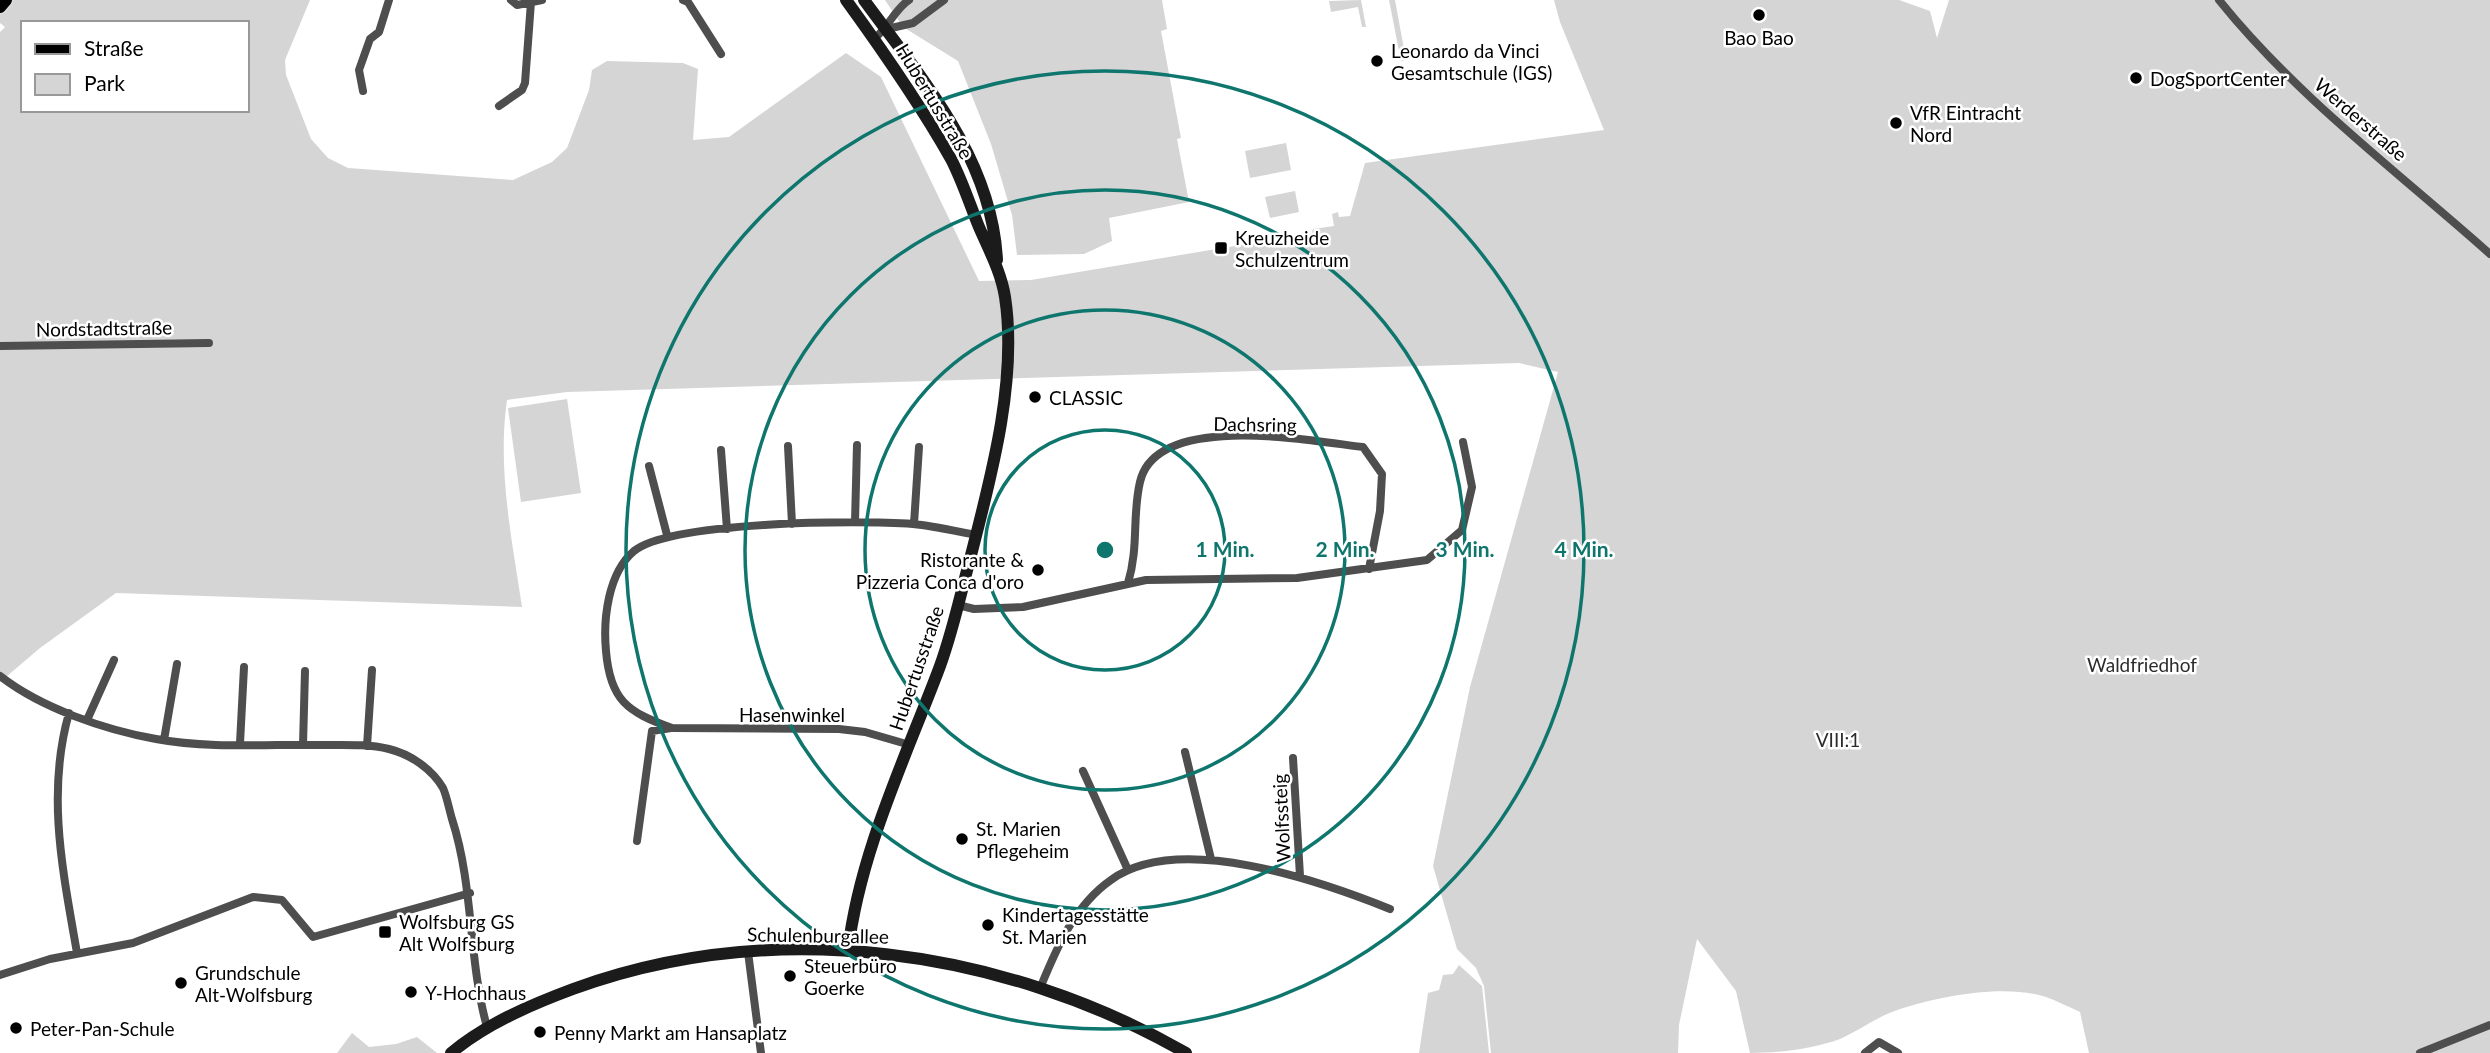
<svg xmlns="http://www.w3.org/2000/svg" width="2490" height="1053" viewBox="0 0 2490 1053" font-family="Lato,sans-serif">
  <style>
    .green { fill: #d5d5d5; fill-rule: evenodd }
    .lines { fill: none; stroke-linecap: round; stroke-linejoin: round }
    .primary-casing { stroke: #dbdbdb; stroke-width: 15 }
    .street { stroke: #4e4e4e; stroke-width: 8 }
    .secondary { stroke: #1b1b1b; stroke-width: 12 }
    .primary { stroke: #000; stroke-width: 12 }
    .ring { fill: none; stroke: #0f766e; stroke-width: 3.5 }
    .poi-dot { fill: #000; stroke: #fff; stroke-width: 2.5 }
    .labels { text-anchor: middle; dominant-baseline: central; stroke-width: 5; stroke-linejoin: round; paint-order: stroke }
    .poi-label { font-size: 19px; fill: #000; stroke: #fff; text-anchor: start }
    .street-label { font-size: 19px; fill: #000; stroke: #fff }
    .park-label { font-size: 19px; fill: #2c2c2c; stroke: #fff }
    .centre { fill: #0f766e; stroke: #fff; stroke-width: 3.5 }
    .ring-label { font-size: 21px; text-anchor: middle; font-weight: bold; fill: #0f766e; stroke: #fff; stroke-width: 5; stroke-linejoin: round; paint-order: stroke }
  </style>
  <rect width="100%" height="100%" fill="#fff"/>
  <path class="green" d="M 0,0 L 310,0 L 285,60 L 286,75 L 311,139 L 328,158 L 348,168 L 513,180 L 552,162 L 567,148 L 589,90 L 592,70 L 607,61 L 683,63 L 698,69 L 693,140 L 729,137 L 846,53 L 881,77 L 979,281 L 1031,280 L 1312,233 L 1313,229 L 1334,226 L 1332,214 L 1338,212 L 1339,217 L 1350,216 L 1365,163 L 1604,130 L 1560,22 L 1554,0 L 1899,0 L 1930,11 L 1937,38 L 1949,0 L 2490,0 L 2490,1053 L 2089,1053 L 2080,1012 C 2069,1007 2057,1001 2046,997 C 2004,983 1932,997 1892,1012 C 1874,1019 1858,1031 1840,1039 C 1813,1049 1778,1053 1750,1053 L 1736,991 L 1697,939 L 1679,1025 L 1678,1053 L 1491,1053 L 1484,986 L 1476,968 L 1457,949 L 1433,866 L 1470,687 L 1558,372 L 1519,363 L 567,392 L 507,400 C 497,468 512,540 522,607 L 116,593 L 40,648 L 0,682 L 0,32 L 5,27 L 0,23 ZM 23,23 L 247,23 L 247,110 L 23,110 Z
    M 885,0 L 1162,0 L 1167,29 L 1161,31 L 1181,138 L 1177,139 L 1189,202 L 1109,218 L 1112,241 L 1084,254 L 1017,255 L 1012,215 L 991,144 L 958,61 L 903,27 Z
    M 1361,0 L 1366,27 L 1362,27 L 1358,7 L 1331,12 L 1329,1 Z
    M 1389,0 L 1395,0 L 1406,60 L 1401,61 Z
    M 1286,143 L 1291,170 L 1250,178 L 1245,151 Z
    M 1295,191 L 1299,212 L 1270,218 L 1265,197 Z
    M 567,399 L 581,493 L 521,502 L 508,408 Z
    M 1459,965 L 1482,986 L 1489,1053 L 1419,1053 L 1428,993 L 1439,990 L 1443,975 L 1453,974 Z
    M 352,1033 L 369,1047 L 396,1044 L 417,1037 L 437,1053 L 337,1053 Z"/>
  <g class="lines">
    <defs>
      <path id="primary" d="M 0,7 L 6,0"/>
    </defs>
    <use href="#primary" class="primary-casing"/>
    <path class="street" d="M 511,0 L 517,5 L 542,0
      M 683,0 L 688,2 L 721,54
      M 2219,0 C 2296,96 2398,172 2490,254
      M 887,29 L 913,23 L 944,0
      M 874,39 C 889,27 894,10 909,0
      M 363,91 L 359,70 L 370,39 L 379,32 L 389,0
      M 499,106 L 522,90 L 525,83 L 531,2
      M 0,346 L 209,343
      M 788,446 L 792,524
      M 721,450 L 727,529
      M 649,466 L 667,535
      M 855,522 L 857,445
      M 914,524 L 919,447
      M 1128,583 C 1139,547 1132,515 1140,482 C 1156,411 1311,441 1363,447 L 1382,474 L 1380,511 L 1369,569
      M 958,605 L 974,609 L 1023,607 L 1146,580 L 1297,578 L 1427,560 L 1462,530 L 1472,487 L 1463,442
      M 0,676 C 41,708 105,730 156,739 C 210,749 270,744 325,745 C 346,745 368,744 389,749 C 410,754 432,769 443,788 C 447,797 449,809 452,819 C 474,887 468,959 487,1027
      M 69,713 C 46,794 63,872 77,953
      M 87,720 L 114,660
      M 164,740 L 177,664
      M 240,743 L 244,667
      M 303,745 L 305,671
      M 910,745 L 865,732 L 839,729 L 672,728 C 627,712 610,700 606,651 C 603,619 608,573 634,551 C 672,521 860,520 913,524 C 934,526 955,531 976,535
      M 367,746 L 372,670
      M 1185,752 L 1211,859
      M 1293,758 L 1300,876
      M 1083,771 L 1128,870
      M 637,841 L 652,731 L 671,728
      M 748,952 L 761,1053
      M 0,975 L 50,959 L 133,943 L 253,897 L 282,900 L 313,937 L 470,893
      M 1041,986 C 1057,947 1075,905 1111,880 C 1178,831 1320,881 1390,909
      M 1865,1053 L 1879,1042 L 1898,1053
      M 2420,1053 L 2490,1025"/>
    <path class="secondary" d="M 846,0 C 883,51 920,104 951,159 C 962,180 970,205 979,227 C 989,250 1001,272 1005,297 C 1018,381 990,481 969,563 C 959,600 951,639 937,674 C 903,763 859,856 848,951
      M 864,0 C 921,78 992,158 997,260
      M 451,1053 C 486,1024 530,1005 573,989 C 774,916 1003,948 1186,1053"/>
    <use href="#primary" class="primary"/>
  </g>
  <g class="ring">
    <circle cx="1105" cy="550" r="120"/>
    <circle cx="1105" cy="550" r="240"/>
    <circle cx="1105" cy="550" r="360"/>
    <circle cx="1105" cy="550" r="479"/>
  </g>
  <g class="poi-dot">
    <circle cx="1759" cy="15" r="7"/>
    <circle cx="1377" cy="61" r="7"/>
    <circle cx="2136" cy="78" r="7"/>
    <circle cx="1896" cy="123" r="7"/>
    <rect x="1214" y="241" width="14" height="14" rx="3.5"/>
    <circle cx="1035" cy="397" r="7"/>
    <circle cx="1038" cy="570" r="7"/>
    <circle cx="962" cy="839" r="7"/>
    <circle cx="988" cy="925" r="7"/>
    <rect x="378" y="925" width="14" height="14" rx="3.5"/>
    <circle cx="790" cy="976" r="7"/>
    <circle cx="181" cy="983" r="7"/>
    <circle cx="411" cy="992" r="7"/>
    <circle cx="16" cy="1028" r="7"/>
    <circle cx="540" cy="1032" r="7"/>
  </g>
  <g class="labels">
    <g class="poi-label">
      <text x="1759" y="37" text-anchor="middle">Bao Bao</text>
      <text x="1391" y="50">Leonardo da Vinci<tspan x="1391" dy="22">Gesamtschule (IGS)</tspan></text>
      <text x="2150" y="78">DogSportCenter</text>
      <text x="1910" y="112">VfR Eintracht<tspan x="1910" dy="22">Nord</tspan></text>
      <text x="1235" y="237">Kreuzheide<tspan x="1235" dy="22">Schulzentrum</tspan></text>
      <text x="1049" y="397">CLASSIC</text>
      <text x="1024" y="559" text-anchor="end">Ristorante &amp;<tspan x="1024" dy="22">Pizzeria Conca d'oro</tspan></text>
      <text x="976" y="828">St. Marien<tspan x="976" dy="22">Pflegeheim</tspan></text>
      <text x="1002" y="914">Kindertagesstätte<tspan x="1002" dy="22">St. Marien</tspan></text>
      <text x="399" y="921">Wolfsburg GS<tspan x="399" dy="22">Alt Wolfsburg</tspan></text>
      <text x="804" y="965">Steuerbüro<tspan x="804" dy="22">Goerke</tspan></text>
      <text x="195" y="972">Grundschule<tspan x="195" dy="22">Alt-Wolfsburg</tspan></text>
      <text x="425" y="992">Y-Hochhaus</text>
      <text x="30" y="1028">Peter-Pan-Schule</text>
      <text x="554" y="1032">Penny Markt am Hansaplatz</text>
    </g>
    <g class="street-label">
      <text transform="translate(935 101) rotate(59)">Hubertusstraße</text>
      <text transform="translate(2361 119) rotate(41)">Werderstraße</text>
      <text transform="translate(104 328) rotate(-1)">Nordstadtstraße</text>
      <text transform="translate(1255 424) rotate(1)">Dachsring</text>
      <text transform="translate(916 668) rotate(-71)">Hubertusstraße</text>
      <text x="792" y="714">Hasenwinkel</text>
      <text transform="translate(1281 818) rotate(-93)">Wolfssteig</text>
      <text transform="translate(818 935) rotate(1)">Schulenburgallee</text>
    </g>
    <g class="park-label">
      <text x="2142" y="664">Waldfriedhof</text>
      <text x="1838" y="739">VIII:1</text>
    </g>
  </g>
  <circle cx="1105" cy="550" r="10" class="centre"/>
  <g class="ring-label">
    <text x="1225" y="557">1 Min.</text>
    <text x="1345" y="557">2 Min.</text>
    <text x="1465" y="557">3 Min.</text>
    <text x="1584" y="557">4 Min.</text>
  </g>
  <rect x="21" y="21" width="228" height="91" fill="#ffffff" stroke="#999999" stroke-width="2"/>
  <rect x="35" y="44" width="35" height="10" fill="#000000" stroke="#999999" stroke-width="2"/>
  <text x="84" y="56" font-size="21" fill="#000000">Straße</text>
  <rect x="35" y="74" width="35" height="21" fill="#d5d5d5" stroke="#999999" stroke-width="2"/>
  <text x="84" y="91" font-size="21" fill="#000000">Park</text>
</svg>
